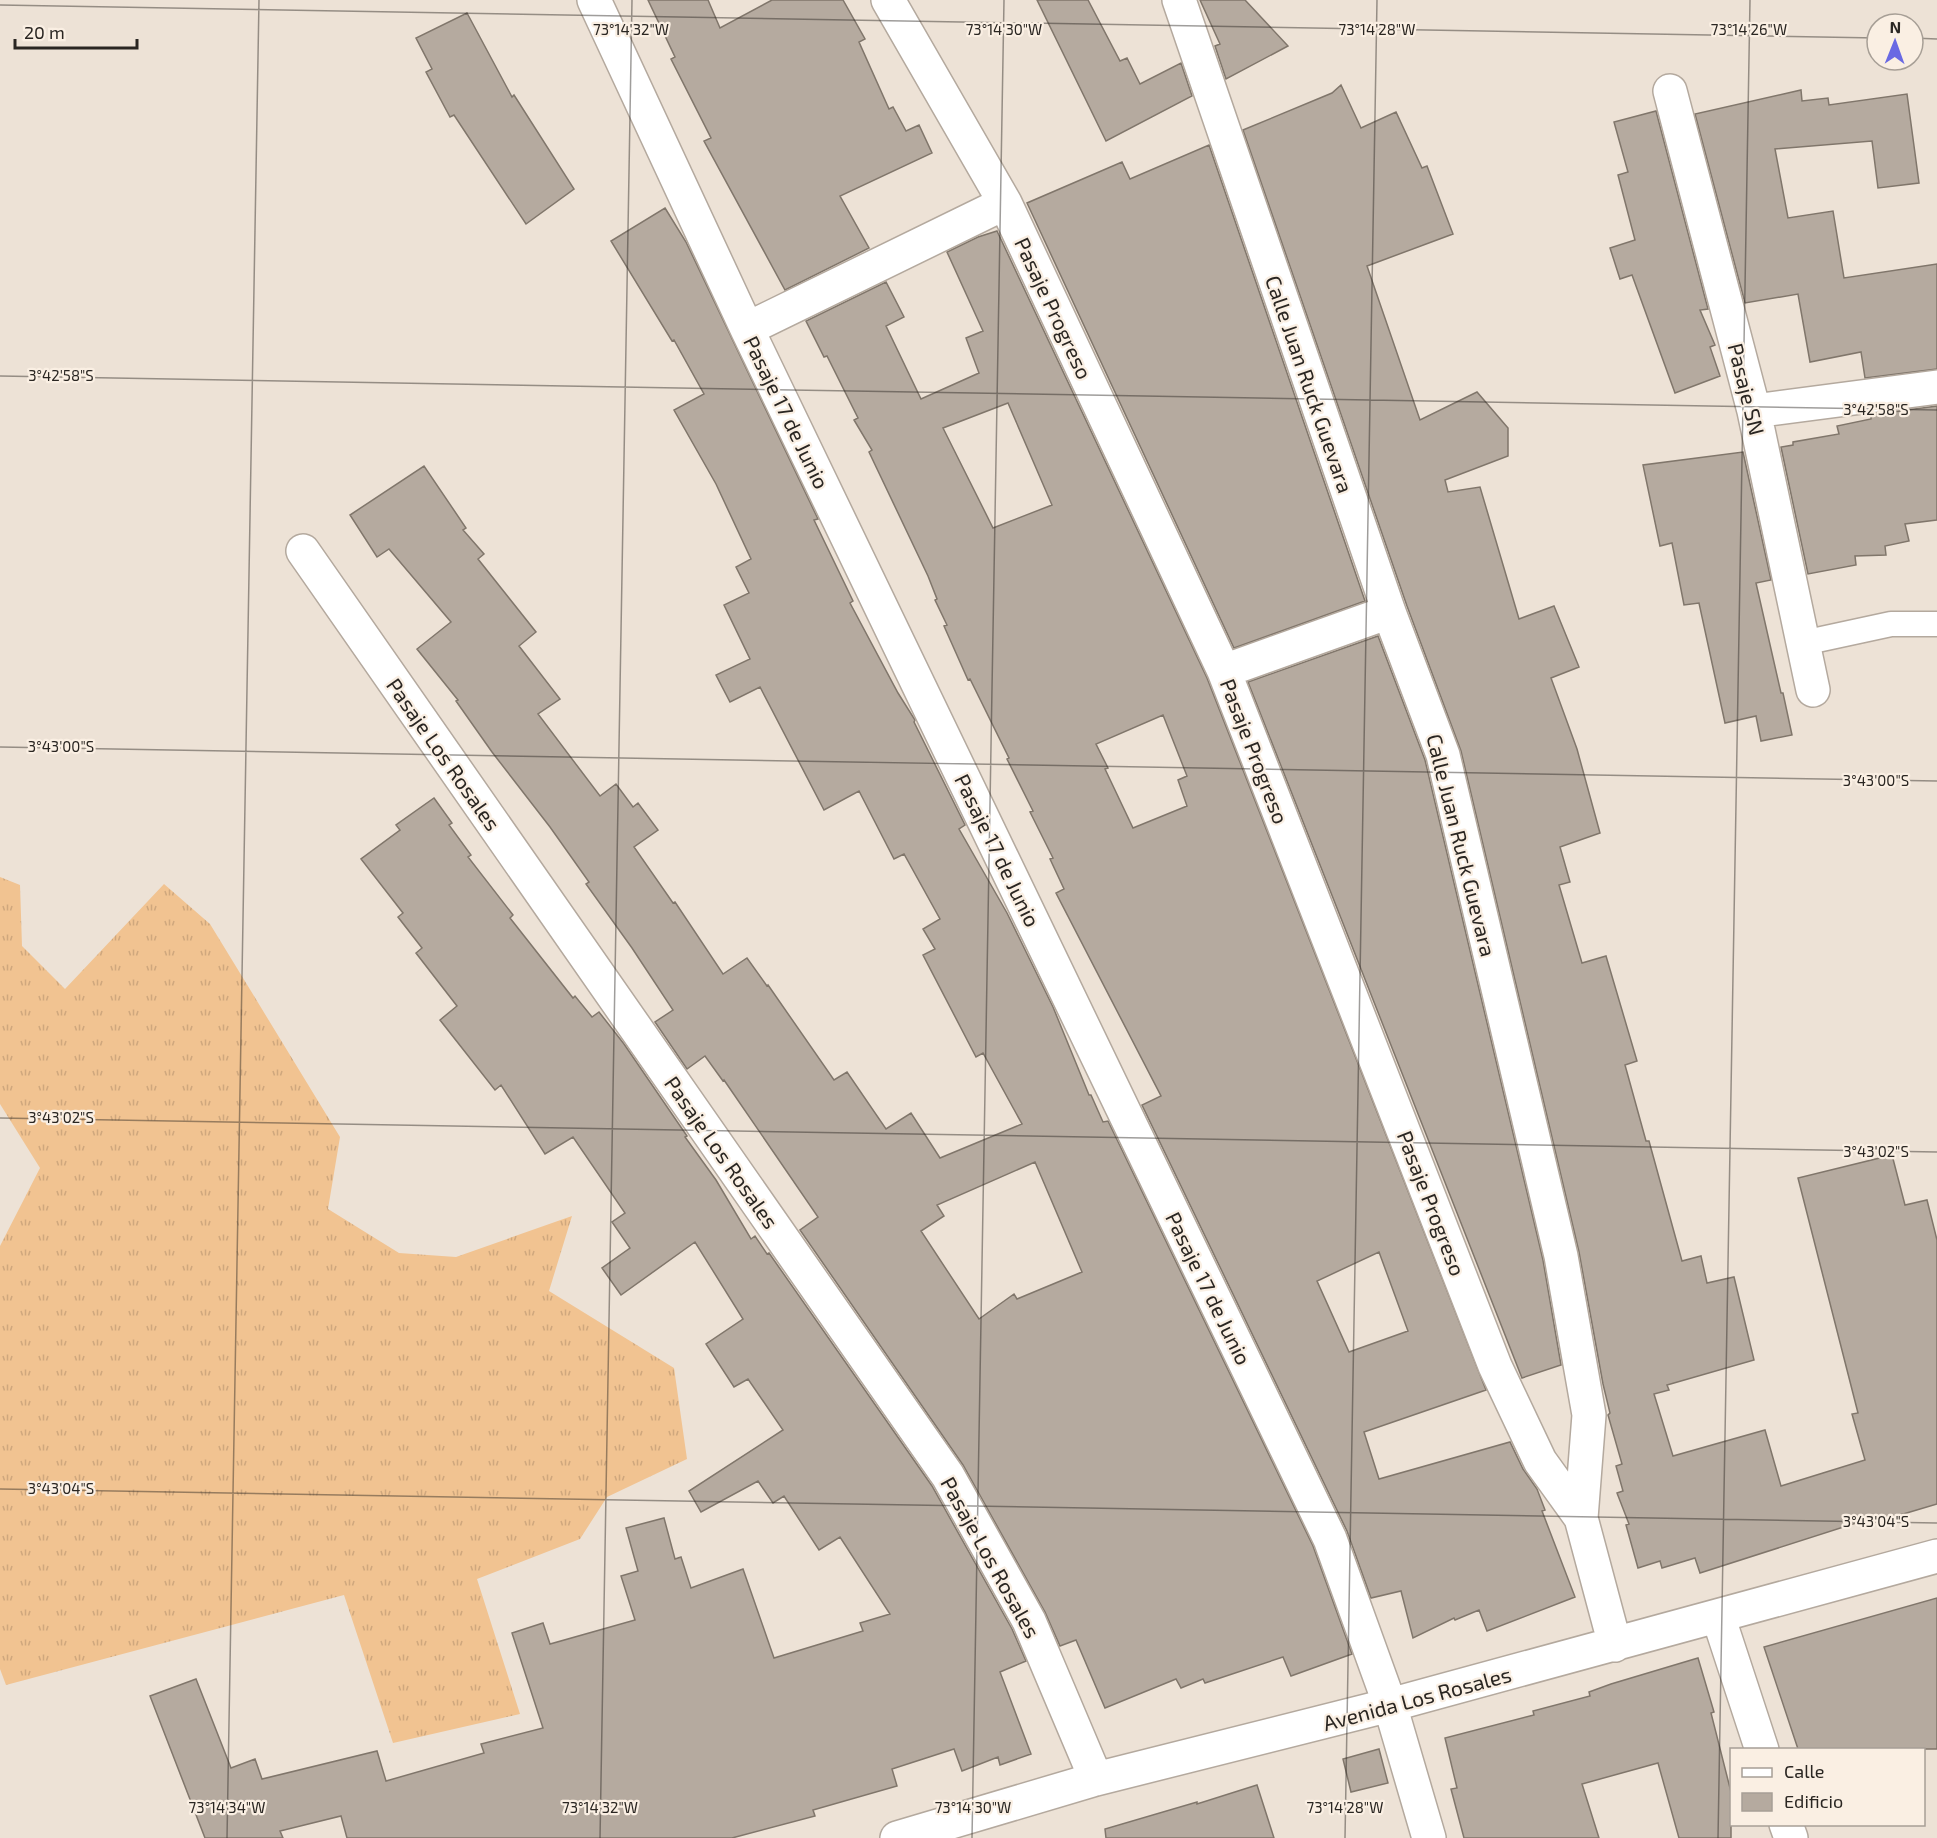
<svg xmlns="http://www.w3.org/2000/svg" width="1937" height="1838" viewBox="0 0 1937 1838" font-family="'Exo 2',sans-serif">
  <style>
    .grass { fill: url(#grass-tufts) }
    .building { fill: #b5aa9f; stroke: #80766b; stroke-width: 1.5; fill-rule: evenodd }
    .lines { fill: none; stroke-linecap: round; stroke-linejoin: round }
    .lane-casing { stroke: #b4a99e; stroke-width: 27 }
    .street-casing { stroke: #b4a99e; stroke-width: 36 }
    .lane { stroke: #fff; stroke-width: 24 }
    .street { stroke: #fff; stroke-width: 33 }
    .ticks { fill: none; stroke: #2a2622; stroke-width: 1.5; stroke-opacity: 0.45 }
    .labels { text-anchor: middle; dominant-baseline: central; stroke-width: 4.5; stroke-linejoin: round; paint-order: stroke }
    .street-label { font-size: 21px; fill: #2a2622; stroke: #faefe3 }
    .ticks-label { font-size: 15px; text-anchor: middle; fill: #2a2622; stroke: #faefe3; stroke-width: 4.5; stroke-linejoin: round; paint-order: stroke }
  </style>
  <defs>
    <pattern id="grass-tufts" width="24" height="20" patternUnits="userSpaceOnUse" patternTransform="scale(1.5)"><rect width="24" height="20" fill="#f1c391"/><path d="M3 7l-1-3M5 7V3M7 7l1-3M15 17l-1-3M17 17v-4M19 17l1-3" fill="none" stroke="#cfa77d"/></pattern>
  </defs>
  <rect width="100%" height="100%" fill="#ede2d6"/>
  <path class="grass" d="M 0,877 L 20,885 L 22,946 L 65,989 L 164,884 L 210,924 L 340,1137 L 328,1209 L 399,1253 L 456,1257 L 572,1216 L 549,1291 L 674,1368 L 687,1459 L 607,1497 L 580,1539 L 477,1579 L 520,1714 L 393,1743 L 344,1595 L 6,1685 L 0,1669 L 0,1246 L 40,1168 L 0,1104 Z"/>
  <path class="building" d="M 648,0 L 708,0 L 720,28 L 772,0 L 843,0 L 865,39 L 859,42 L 889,109 L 893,107 L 906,131 L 919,125 L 932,153 L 840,196 L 869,248 L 785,290 L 704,141 L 711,138 L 671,59 L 675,57 Z
    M 1037,0 L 1088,0 L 1120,61 L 1127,58 L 1140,84 L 1181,63 L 1192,96 L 1106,141 Z
    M 1200,0 L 1245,0 L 1288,46 L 1226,79 L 1215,46 L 1220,44 Z
    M 467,13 L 512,97 L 514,95 L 574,189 L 526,224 L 454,115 L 450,117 L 426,72 L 432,69 L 416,38 Z
    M 1341,85 L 1361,128 L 1396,112 L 1422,168 L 1427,166 L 1453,234 L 1367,266 L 1420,420 L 1477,392 L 1508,428 L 1508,456 L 1445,480 L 1448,492 L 1480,487 L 1519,619 L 1554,606 L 1579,667 L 1551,678 L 1577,749 L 1600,833 L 1560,847 L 1570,882 L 1559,885 L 1582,963 L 1606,956 L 1637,1061 L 1625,1065 L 1646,1141 L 1649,1141 L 1682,1261 L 1701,1256 L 1707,1283 L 1734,1277 L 1754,1360 L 1667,1385 L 1669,1390 L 1654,1394 L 1673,1456 L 1765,1430 L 1781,1486 L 1865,1460 L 1852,1414 L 1858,1413 L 1798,1178 L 1892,1155 L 1905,1205 L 1927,1200 L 1937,1240 L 1937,1504 L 1883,1520 L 1881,1515 L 1700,1573 L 1695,1558 L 1662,1568 L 1660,1561 L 1638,1568 L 1626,1525 L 1629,1524 L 1617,1493 L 1623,1491 L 1616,1466 L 1622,1464 L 1608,1415 L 1610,1413 L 1603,1384 L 1579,1252 L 1461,751 L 1407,606 L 1243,130 L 1332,93 Z
    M 1801,90 L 1802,101 L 1828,98 L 1829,105 L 1907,94 L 1919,183 L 1878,188 L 1872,141 L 1775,149 L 1788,218 L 1833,211 L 1844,278 L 1937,264 L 1937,369 L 1865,378 L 1861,352 L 1810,362 L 1798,294 L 1745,303 L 1695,114 Z
    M 1656,111 L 1708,309 L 1700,310 L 1715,345 L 1710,347 L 1720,376 L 1675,393 L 1632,275 L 1620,279 L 1610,248 L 1635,240 L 1618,175 L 1628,172 L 1614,122 Z
    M 1209,145 L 1365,601 L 1234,648 L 1027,203 L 1122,162 L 1130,179 Z
    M 665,208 L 686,242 L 818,519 L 814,520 L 853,601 L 850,603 L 898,693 L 915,720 L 914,722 L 965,825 L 959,829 L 1007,913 L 1053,1007 L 1089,1095 L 1091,1095 L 1103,1122 L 1108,1121 L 1313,1546 L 1352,1654 L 1291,1676 L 1283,1657 L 1205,1683 L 1203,1679 L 1181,1688 L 1176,1679 L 1105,1708 L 1076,1640 L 1060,1646 L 1045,1612 L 963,1465 L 800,1230 L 818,1217 L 724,1080 L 723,1081 L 705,1056 L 687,1069 L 655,1022 L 673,1010 L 632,948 L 586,884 L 589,882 L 550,827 L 492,752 L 456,701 L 458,700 L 417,649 L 451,622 L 389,549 L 377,557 L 350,515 L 424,466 L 466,528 L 463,530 L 484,554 L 478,559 L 536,632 L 519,646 L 560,699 L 538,714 L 600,796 L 616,784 L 633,807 L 638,803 L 658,830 L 634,847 L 673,903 L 675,902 L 723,974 L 747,958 L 767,986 L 768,985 L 834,1080 L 847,1072 L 886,1129 L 911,1113 L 940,1158 L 1022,1124 L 983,1053 L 976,1057 L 923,955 L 935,949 L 923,929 L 940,919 L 904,854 L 894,859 L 859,791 L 824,810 L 760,687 L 730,702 L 716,675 L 750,659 L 724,605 L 749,593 L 736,567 L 751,559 L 716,484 L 674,410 L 704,394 L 674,340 L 672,341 L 611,241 ZM 1035,1162 L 1082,1272 L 1017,1299 L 1014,1294 L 979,1319 L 921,1231 L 944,1216 L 937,1205 Z
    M 997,231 L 1207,678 L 1486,1390 L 1364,1432 L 1379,1479 L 1510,1442 L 1523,1469 L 1537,1489 L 1545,1510 L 1542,1511 L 1575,1597 L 1487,1631 L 1479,1610 L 1455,1620 L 1454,1618 L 1413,1638 L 1401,1591 L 1371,1598 L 1347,1531 L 1142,1105 L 1161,1096 L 1056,893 L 1064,889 L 1050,859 L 1053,858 L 1030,812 L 1033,811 L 1007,759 L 1009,758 L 970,679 L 968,680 L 944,626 L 947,625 L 935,600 L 937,599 L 928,576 L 869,452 L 872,450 L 854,420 L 858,418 L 827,356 L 824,357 L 806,321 L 886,282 L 904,317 L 886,326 L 921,399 L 979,373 L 966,338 L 983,331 L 947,252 L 978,237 ZM 1008,403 L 1052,505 L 993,528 L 943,428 ZM 1163,715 L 1187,776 L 1178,780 L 1187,806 L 1133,828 L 1105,769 L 1108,768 L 1096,744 ZM 1379,1252 L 1408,1331 L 1349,1352 L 1317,1281 Z
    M 1937,406 L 1937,520 L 1905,524 L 1909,541 L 1885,546 L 1886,555 L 1855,556 L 1856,565 L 1808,574 L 1781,447 L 1793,445 L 1793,442 L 1839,434 L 1837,426 L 1871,419 L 1871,415 Z
    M 1743,452 L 1771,580 L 1756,583 L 1781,693 L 1783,693 L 1792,735 L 1761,741 L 1756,716 L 1725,723 L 1699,603 L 1684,605 L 1672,543 L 1660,546 L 1643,465 Z
    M 1378,636 L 1425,760 L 1543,1260 L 1561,1365 L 1522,1378 L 1248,682 Z
    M 434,798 L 452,823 L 449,825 L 471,855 L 468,857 L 513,915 L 510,918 L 573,998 L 575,996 L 592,1017 L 599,1012 L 624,1044 L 687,1136 L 685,1137 L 716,1180 L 751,1239 L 755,1236 L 767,1254 L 769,1253 L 932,1486 L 1012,1629 L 1026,1661 L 1000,1672 L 1031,1754 L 1000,1765 L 998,1757 L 962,1771 L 954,1749 L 892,1769 L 897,1786 L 813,1810 L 815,1816 L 732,1838 L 347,1838 L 341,1816 L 280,1831 L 283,1838 L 205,1838 L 150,1696 L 196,1679 L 231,1768 L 255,1759 L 262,1779 L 377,1751 L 386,1781 L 484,1753 L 481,1744 L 543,1728 L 512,1633 L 543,1623 L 550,1644 L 635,1620 L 621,1576 L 638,1571 L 626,1528 L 664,1518 L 675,1559 L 681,1557 L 691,1588 L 743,1569 L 774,1658 L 863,1631 L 860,1623 L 890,1614 L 840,1537 L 819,1550 L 784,1496 L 773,1503 L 758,1481 L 701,1512 L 689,1491 L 783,1430 L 748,1379 L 734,1387 L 706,1344 L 743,1319 L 695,1242 L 621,1295 L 602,1268 L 630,1248 L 612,1222 L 625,1213 L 573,1137 L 545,1154 L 501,1085 L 495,1090 L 440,1020 L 457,1006 L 416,953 L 422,948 L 398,917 L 403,913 L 361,859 L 400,830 L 396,825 Z
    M 1937,1598 L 1937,1749 L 1798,1749 L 1764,1647 Z
    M 1698,1658 L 1714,1712 L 1711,1713 L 1731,1792 L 1731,1838 L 1679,1838 L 1658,1763 L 1582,1784 L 1599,1838 L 1464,1838 L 1451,1789 L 1457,1788 L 1445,1738 L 1534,1715 L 1533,1711 L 1590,1696 L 1589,1692 L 1611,1684 Z
    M 1379,1749 L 1388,1783 L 1351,1792 L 1343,1759 Z
    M 1257,1785 L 1274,1838 L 1106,1838 L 1105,1829 L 1197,1802 L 1197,1804 Z"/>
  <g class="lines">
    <defs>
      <path id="lane" d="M 1803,643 L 1891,624 L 1937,624"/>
      <path id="street" d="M 594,0 L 747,329 L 1330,1539 L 1390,1705 L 1429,1838
        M 888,0 L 1005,203 L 1224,671 L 1495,1366 L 1540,1461 L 1581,1518
        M 1179,0 L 1389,612 L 1443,755 L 1561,1256 L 1589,1415 L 1581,1518 L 1615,1645
        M 1670,91 L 1754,411 L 1813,690
        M 747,329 L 1005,203
        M 1754,411 L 1937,387
        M 303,551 L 948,1476 L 1029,1621 L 1096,1779
        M 1224,671 L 1389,612
        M 1718,1616 L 1762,1750
        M 1786,1824 L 1791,1838
        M 897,1838 L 1096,1779 L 1390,1705 L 1937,1556"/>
    </defs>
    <use href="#lane" class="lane-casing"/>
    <use href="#street" class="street-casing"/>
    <use href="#lane" class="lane"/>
    <use href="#street" class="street"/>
  </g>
  <path class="ticks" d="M 0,5 L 1877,38M 1913,38 L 1937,39M 0,376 L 1937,410M 0,747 L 1937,781M 0,1118 L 1937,1152M 0,1489 L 1937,1523M 227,1838 L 259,0M 600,1838 L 632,0M 972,1838 L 1004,0M 1345,1838 L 1377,0M 1718,1838 L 1750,0"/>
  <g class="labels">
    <g class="street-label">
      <text transform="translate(1054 308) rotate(65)">Pasaje Progreso</text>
      <text transform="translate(1310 384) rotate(71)">Calle Juan Ruck Guevara</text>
      <text transform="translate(1747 389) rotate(76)">Pasaje SN</text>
      <text transform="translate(787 412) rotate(64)">Pasaje 17 de Junio</text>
      <text transform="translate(1255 751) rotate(69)">Pasaje Progreso</text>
      <text transform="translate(444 754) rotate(55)">Pasaje Los Rosales</text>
      <text transform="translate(1462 845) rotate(76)">Calle Juan Ruck Guevara</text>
      <text transform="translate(998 850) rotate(64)">Pasaje 17 de Junio</text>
      <text transform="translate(722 1152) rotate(55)">Pasaje Los Rosales</text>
      <text transform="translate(1432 1203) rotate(69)">Pasaje Progreso</text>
      <text transform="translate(1209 1288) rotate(64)">Pasaje 17 de Junio</text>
      <text transform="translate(991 1557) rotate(61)">Pasaje Los Rosales</text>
      <text transform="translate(1417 1698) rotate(-15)">Avenida Los Rosales</text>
    </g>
  </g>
  <g class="ticks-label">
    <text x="631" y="35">73°14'32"W</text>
    <text x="1004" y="35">73°14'30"W</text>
    <text x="1377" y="35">73°14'28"W</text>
    <text x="1749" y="35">73°14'26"W</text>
    <text x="61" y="381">3°42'58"S</text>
    <text x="1876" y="415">3°42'58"S</text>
    <text x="61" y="752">3°43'00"S</text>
    <text x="1876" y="786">3°43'00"S</text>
    <text x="61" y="1123">3°43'02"S</text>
    <text x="1876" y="1157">3°43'02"S</text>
    <text x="61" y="1494">3°43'04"S</text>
    <text x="1876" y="1527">3°43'04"S</text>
    <text x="227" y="1813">73°14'34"W</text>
    <text x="600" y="1813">73°14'32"W</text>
    <text x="973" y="1813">73°14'30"W</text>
    <text x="1345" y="1813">73°14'28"W</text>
  </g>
  <rect x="1730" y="1748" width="195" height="78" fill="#faefe3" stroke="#a79f96" stroke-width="1.5"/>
  <rect x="1742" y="1768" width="30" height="9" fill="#ffffff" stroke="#a79f96" stroke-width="1.5"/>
  <text x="1784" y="1778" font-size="18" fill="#2a2622">Calle</text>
  <rect x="1742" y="1793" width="30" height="18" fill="#b5aa9f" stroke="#a79f96" stroke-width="1.5"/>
  <text x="1784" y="1808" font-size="18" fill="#2a2622">Edificio</text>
  <g transform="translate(1895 42) rotate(1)"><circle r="28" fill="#faefe3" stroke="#a79f96" stroke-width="1.5"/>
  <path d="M0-4.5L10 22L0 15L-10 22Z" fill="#6969e3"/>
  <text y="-9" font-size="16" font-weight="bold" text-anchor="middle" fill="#2a2622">N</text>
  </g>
  <path d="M15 39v9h122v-9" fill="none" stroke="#2a2622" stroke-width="3"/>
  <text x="24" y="39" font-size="18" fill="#2a2622" stroke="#faefe3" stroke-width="4.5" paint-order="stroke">20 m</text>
</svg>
